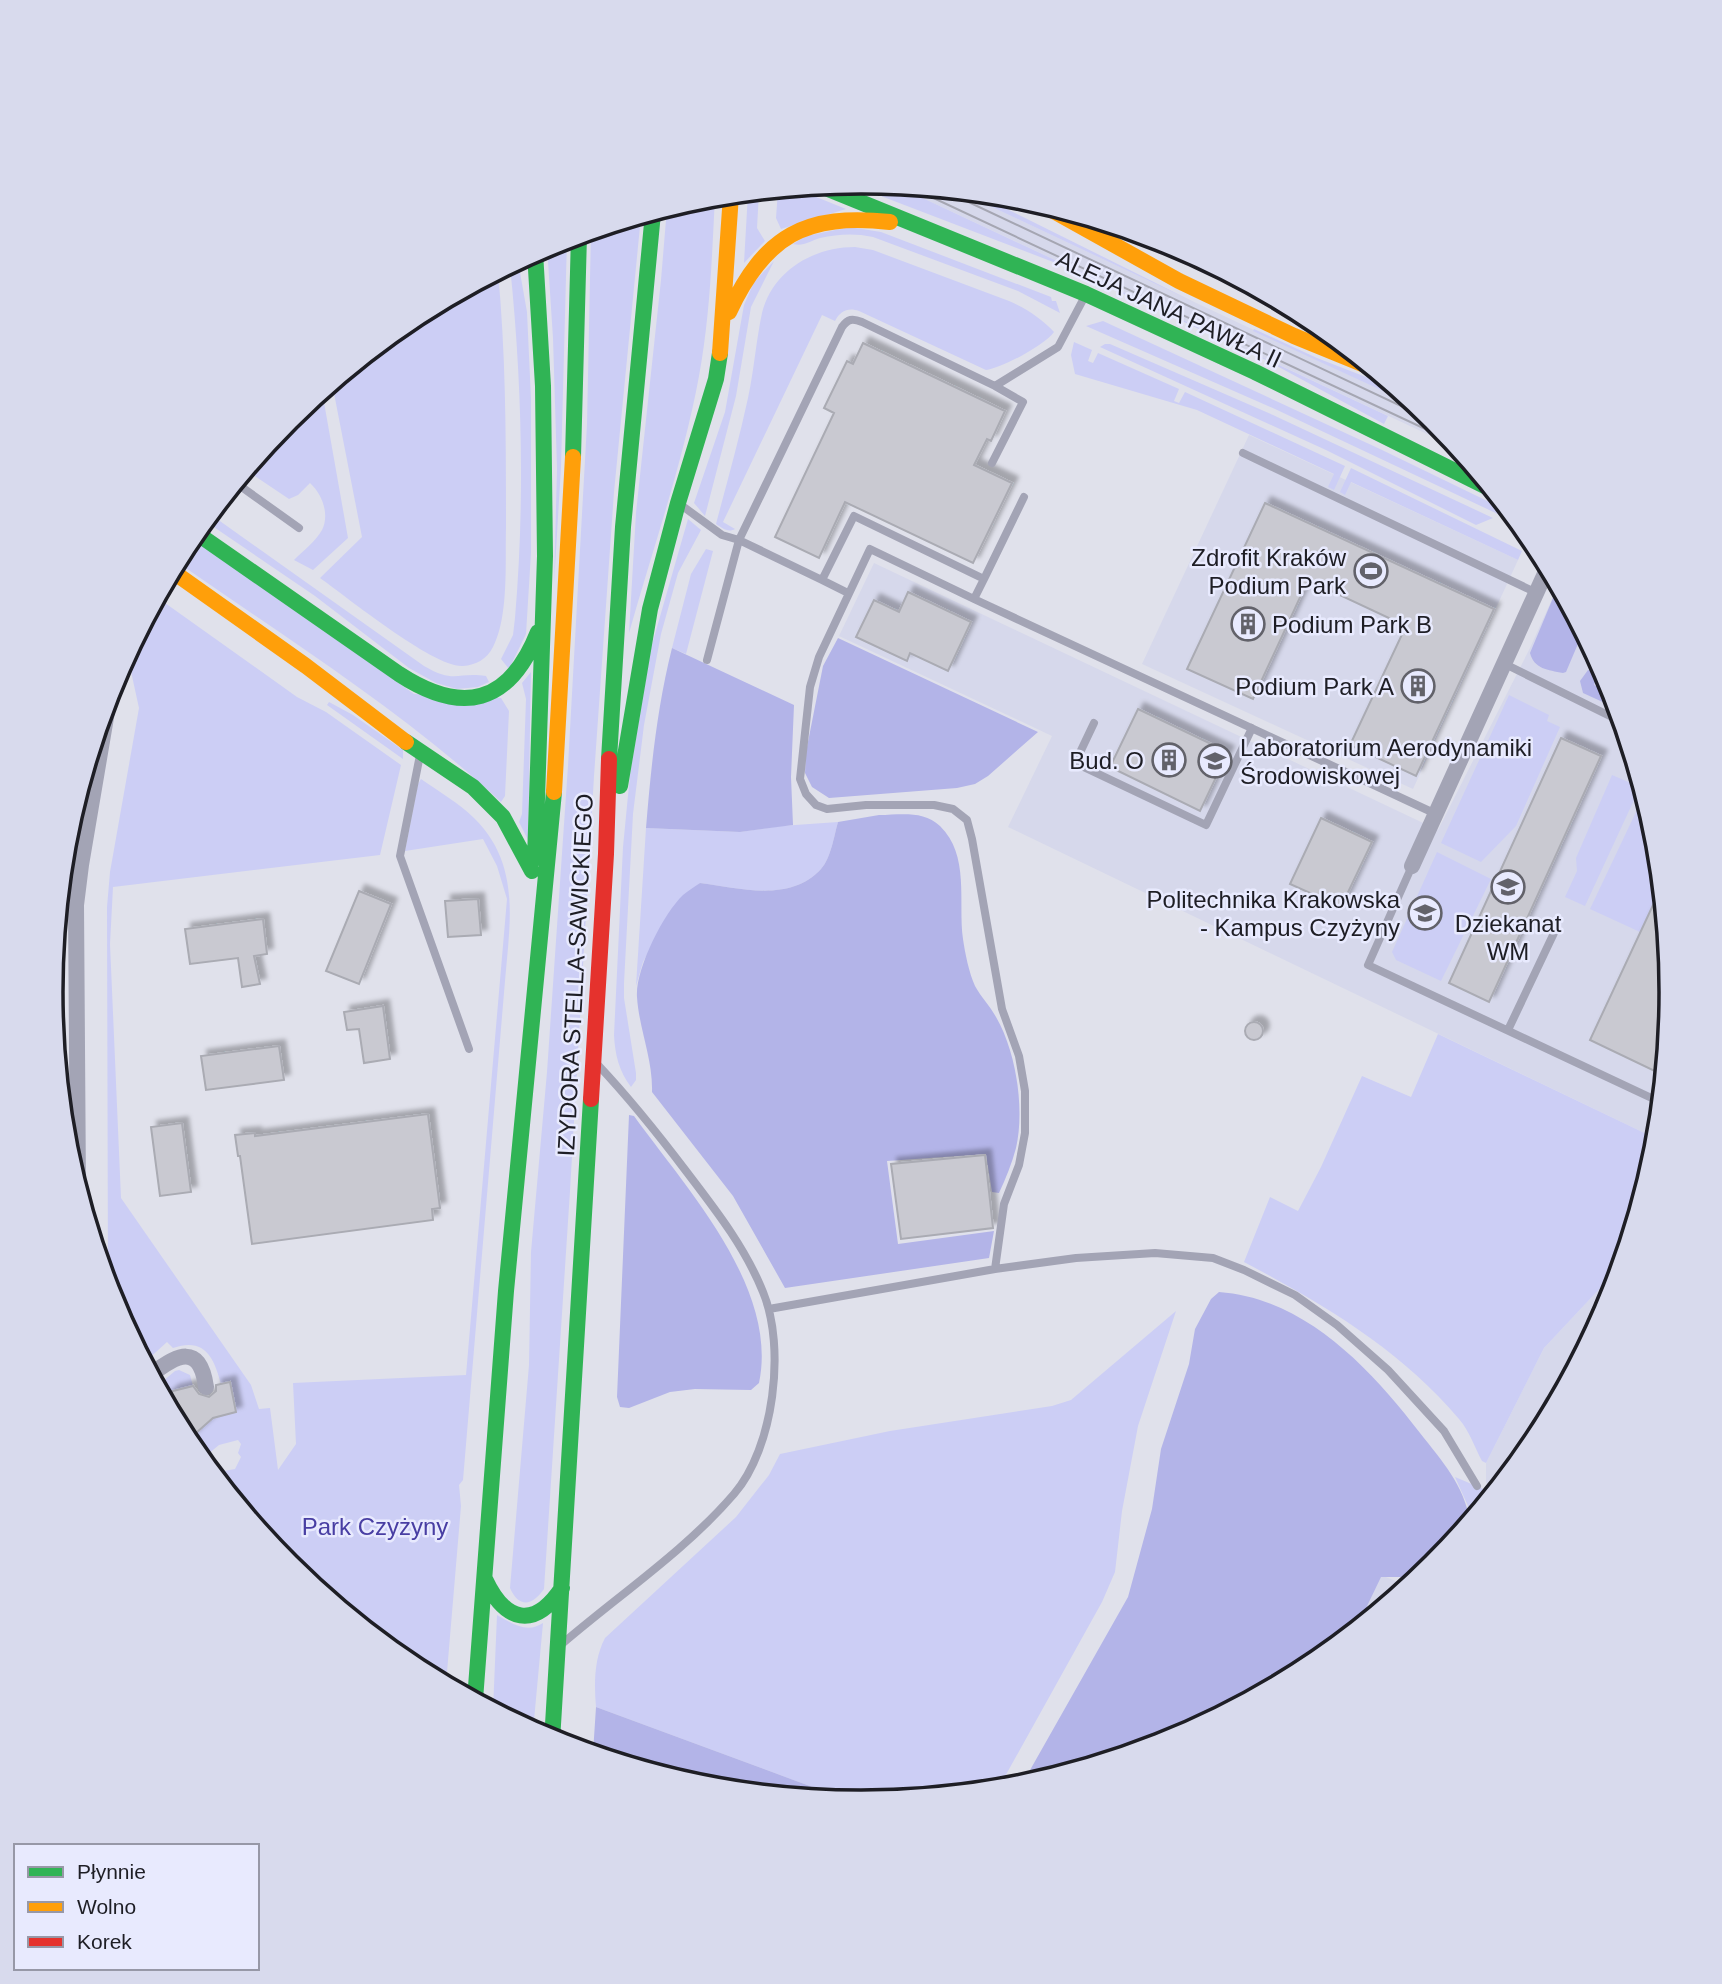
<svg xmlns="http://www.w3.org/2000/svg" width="1722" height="1984" viewBox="0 0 1722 1984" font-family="Arial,sans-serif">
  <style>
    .built { fill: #d6d8eb }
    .green { fill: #cccef5 }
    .forest { fill: #b3b4e8 }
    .building { fill: #c9c9d1; stroke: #aaabb3; stroke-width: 2; filter: url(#shadow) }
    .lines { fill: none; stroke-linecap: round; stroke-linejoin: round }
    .lane { stroke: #a3a4b5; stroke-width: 8 }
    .street { stroke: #a3a4b5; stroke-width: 16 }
    .fast { stroke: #30b455; stroke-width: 16 }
    .slow { stroke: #ff9f0a; stroke-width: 16 }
    .jam { stroke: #e5322d; stroke-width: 16 }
    .tram { stroke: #a5a6b2; stroke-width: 2 }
    .labels { text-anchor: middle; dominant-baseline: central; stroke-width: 5; stroke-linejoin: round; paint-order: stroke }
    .street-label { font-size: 24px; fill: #1e1e25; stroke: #e8eafe }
    .poi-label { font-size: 24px; fill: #1e1e25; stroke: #e8eafe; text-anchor: end }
    .park-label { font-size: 24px; fill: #483ea3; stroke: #e8eafe }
    .rim { fill: none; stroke: #1e1e25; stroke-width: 3.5 }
  </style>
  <defs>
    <filter id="shadow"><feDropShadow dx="6" dy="-6" stdDeviation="2" flood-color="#0004"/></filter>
  </defs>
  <rect width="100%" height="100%" fill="#e0e1eb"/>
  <path class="built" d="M 895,185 L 958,191 L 1409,403 L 1434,419 L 1457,448 Z
    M 1249,435 L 1518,560 L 1413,789 L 1142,664 Z
    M 874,563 L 1438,830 L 1530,648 L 1558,586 L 1610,682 L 1656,834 L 1671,992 L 1657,1139 L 1008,827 L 1052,736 L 839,636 Z
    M 1620,1267 L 1609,1302 L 1534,1442 L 1497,1488 L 1486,1483 L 1486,1463 L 1544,1348 Z
    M 1381,1575 L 1408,1586 L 1354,1630 Z"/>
  <path class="green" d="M 861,182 L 895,185 L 1388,416 L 1384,424 L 1264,359 L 1061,265 L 847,183 Z
    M 794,188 L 846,209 L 781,229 L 776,218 L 778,190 Z
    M 958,191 L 975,193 L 1194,302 Z
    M 759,192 L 757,228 L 765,241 L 744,263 L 748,193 Z
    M 715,196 C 712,256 710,317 699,376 C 683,463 653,548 629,633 L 636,513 L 661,280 L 667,208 Z
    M 641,216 L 614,492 L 594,776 L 570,1191 L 544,1589 C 532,1606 519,1608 510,1588 L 529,1365 L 531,1252 L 547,1072 L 568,766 L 587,424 L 591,231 Z
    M 850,227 L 881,232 L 1051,297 L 1052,301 L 1056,301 L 1060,313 L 1018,291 L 873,237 C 855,233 838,234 820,238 C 810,241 803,247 793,244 L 806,236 Z
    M 567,239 L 561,467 L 554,584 L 557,469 L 553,338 L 547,246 Z
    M 855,247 L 873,250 L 1009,301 C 1027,309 1042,319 1054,332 C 1045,345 1002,368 986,370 L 859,311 C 848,307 840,311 835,321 L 822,315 L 723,522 L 735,529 C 728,533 722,528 716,524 C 727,482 739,440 748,398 C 754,370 756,341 762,313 C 773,270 814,247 855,247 Z
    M 518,261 L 527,312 L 531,399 L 531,553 L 526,634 L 509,669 L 501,659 L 513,635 L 515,618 C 525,502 522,381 510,266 Z
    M 774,261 L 751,307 L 736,396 L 705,516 L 694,503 L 725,412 L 744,305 L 754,282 Z
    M 498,272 C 506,357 506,442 506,527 C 505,562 509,616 493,647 C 487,659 476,665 463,666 C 434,668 347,597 320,578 L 362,537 L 332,383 L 411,318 Z
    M 1103,321 L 1380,449 L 1510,512 L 1502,516 L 1275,409 L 1086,326 Z
    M 1254,329 L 1317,358 L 1397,389 L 1411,400 L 1409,403 L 1253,331 Z
    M 1074,342 L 1092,350 L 1088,361 L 1093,363 L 1098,353 L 1179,389 L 1174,401 L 1179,403 L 1185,392 L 1345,466 L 1334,490 L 1328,487 L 1334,474 L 1197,410 L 1075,374 L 1071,355 Z
    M 1105,344 L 1110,344 L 1273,415 L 1493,518 L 1476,525 L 1326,450 L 1100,347 Z
    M 322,391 L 348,538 L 313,570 L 294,560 C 303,551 316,541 322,530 C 330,514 322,494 310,483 L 298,495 L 289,499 L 246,470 L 288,419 Z
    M 1351,468 L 1522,551 L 1518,560 L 1351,482 L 1345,495 L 1340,492 Z
    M 210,514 L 424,666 C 455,684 456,672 486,676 L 489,682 L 478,687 L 457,689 L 436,683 L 409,668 L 315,596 L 205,521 Z
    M 688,519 L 701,530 L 678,573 L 661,634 L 644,725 L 633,814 L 624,983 L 624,998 L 636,1073 L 636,1080 L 631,1087 C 619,1071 615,1055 614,1035 L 623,847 L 630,775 L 651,648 Z
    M 192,537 L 414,694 L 501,698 L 509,711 L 505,796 L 501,802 C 403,711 286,638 177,562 Z
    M 706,549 L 713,551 L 686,654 L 672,648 L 691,574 Z
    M 158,598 L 297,697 L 326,712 L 401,765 L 380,855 L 113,887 L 110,944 L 121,1198 L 251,1385 L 259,1409 L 270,1408 L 278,1470 L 296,1444 L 293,1383 L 466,1375 L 507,899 L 497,866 L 483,839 L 405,851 L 418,784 L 421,779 C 438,791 459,803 474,818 C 521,864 510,922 505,981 L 463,1480 L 459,1485 L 461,1506 L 446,1684 L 411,1665 L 288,1565 L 213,1473 L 235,1469 L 241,1457 L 238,1453 L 241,1444 L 238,1440 L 219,1445 L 202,1459 L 187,1441 L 213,1418 L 236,1412 L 230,1382 L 221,1384 C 214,1358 205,1337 173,1348 L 167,1342 L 145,1362 L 112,1302 L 108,1288 L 107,907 L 110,872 L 139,708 L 130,667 L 130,649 Z
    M 531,672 L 528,840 L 519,822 L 522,814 L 526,699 L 522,683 Z
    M 1509,695 L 1549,715 L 1547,721 L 1560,727 L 1516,826 L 1481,862 L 1441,843 Z
    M 329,702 L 353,715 L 403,750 L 403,759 L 327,705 Z
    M 1612,775 L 1640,787 L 1585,906 L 1565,897 L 1577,871 L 1576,858 Z
    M 1644,795 L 1656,834 L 1661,888 L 1640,932 L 1590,909 Z
    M 838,822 C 834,836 831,858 821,869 C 790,903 739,888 700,883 L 667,916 L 643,962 L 636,986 L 646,828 L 740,832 L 781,826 Z
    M 1437,852 L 1491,879 L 1441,981 L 1396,960 L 1392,952 Z
    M 1438,1034 L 1657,1139 L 1656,1150 L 1620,1267 L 1544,1348 L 1486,1463 L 1482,1461 C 1475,1448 1469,1430 1459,1419 C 1400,1349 1323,1304 1244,1262 L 1270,1197 L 1298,1211 L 1321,1167 L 1362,1076 L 1411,1097 Z
    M 1176,1311 L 1138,1426 L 1122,1511 L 1115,1572 L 1102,1602 L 998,1789 L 853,1802 L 596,1707 C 594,1684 594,1659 605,1638 L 736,1517 L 769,1475 L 780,1454 L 890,1431 L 1052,1406 L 1071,1400 Z
    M 179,1370 L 190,1375 L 193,1386 L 173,1391 L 164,1399 L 157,1386 L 175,1371 Z
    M 1455,1477 L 1493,1493 L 1470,1521 L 1468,1506 Z
    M 497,1615 C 511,1623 527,1634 543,1623 L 533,1731 L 493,1710 Z"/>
  <path class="forest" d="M 1558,586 L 1583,632 L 1566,672 L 1563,673 C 1548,670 1534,669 1530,653 Z
    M 838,638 L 1038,732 L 988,776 L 975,784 L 957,788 L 829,798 L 812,787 L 805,773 L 806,752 L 823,666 Z
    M 672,648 L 794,705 L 791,777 L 793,825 L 740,832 L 646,828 C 651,767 657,708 672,648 Z
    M 1588,670 L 1599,673 L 1594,685 L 1613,694 L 1618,709 L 1583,693 L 1580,681 Z
    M 879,815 C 900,815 923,810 940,826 C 970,855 958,902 963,939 C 965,953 969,973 975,986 C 981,997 990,1006 996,1017 C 1016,1051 1025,1109 1016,1148 C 1012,1163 1006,1178 999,1193 L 992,1192 L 986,1154 L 887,1161 L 898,1244 L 994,1231 L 989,1258 L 785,1288 L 733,1196 L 652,1092 C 653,1059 639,1029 637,997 C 635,970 663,914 683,895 C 688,891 694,887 700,883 C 739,888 790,903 821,869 C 831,858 834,836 838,822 Z
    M 629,1115 L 634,1116 C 686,1188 779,1288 759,1383 L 751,1390 L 695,1389 L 670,1392 L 629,1408 L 620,1407 L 617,1397 Z
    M 1219,1292 C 1305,1298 1371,1369 1420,1433 C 1442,1461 1464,1485 1470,1521 L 1435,1563 L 1407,1577 L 1381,1577 L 1356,1629 L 1311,1666 L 1171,1741 L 1021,1786 L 1128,1597 L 1152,1509 L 1161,1449 L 1189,1364 L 1195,1329 L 1211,1299 Z
    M 596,1707 L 853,1802 L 703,1787 L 593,1753 Z"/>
  <path class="building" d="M 863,343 L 1005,411 L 991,441 L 987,439 L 974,465 L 1012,483 L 973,563 L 845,502 L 819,558 L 775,537 L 834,413 L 824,408 L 847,361 L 853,364 Z
    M 1265,503 L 1494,609 L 1416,776 L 1350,745 L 1406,626 L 1308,580 L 1253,699 L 1187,669 Z
    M 908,592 L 971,622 L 948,671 L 910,653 L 907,661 L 856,637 L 874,600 L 899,612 Z
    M 1138,709 L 1228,752 L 1200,811 L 1110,767 Z
    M 1561,738 L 1601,756 L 1489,1002 L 1449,983 Z
    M 1321,818 L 1372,842 L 1341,907 L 1290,884 Z
    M 1661,888 L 1671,992 L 1663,1075 L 1590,1040 Z
    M 359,891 L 391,904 L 359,984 L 326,971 Z
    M 478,899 L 481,935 L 448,937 L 445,901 Z
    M 263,919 L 267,954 L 254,956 L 260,984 L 242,987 L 238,958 L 190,964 L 185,929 Z
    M 383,1006 L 390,1059 L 364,1063 L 359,1029 L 347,1030 L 344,1012 Z
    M1245 1031a9 9 0 1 1 18 0a9 9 0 1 1-18 0Z
    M 279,1046 L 284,1080 L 206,1090 L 201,1056 Z
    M 428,1114 L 440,1208 L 432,1209 L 433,1220 L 252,1244 L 240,1156 L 238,1156 L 235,1135 L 255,1133 L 255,1136 Z
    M 182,1123 L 191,1192 L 160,1196 L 151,1127 Z
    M 985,1155 L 993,1228 L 901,1239 L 891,1164 Z
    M 230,1382 L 236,1412 L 213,1418 L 187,1441 L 164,1399 L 173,1391 L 193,1386 L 199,1394 L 209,1397 L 216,1391 L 216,1385 Z"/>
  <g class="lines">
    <path class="lane" d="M 1243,453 L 1537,593
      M 992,463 L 1023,402 L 995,386
      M 236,483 L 299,528
      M 1024,497 L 984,579 L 854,516 L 822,580 L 739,540 L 842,327 C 848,319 852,318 862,322 L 995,386 L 1058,347 L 1085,296
      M 681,505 L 722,535 L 739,540 L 707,660
      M 822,580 L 848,593
      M 974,599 L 984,579
      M 1505,664 L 1622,722
      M 1094,723 L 1075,763 L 1206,825 L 1252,728
      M 420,755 L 400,856 L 469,1049
      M 1412,866 L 1368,965 L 1660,1102
      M 1508,1030 L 1554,933
      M 995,1269 L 1004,1204 L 1019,1165 L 1025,1133 L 1025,1091 L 1019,1056 L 1002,1009 L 972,839 L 967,820 L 953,809 L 934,805 L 866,805 L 827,809 L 816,805 L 806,794 L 800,779 L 810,687 L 819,657 L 870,549 L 974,599 L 1436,814
      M 769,1309 L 995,1269 L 1076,1258 L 1155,1253 L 1213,1258 L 1244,1270 L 1295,1295 L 1337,1325 L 1388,1370 L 1444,1431 L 1477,1486
      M 1577,1362 L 1609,1297
      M 1520,1460 L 1549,1400 L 1562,1391
      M 1395,1593 L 1398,1595
      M 562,1644 C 619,1595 685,1551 734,1494 C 774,1448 786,1347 763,1292 C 745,1247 715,1209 686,1171 C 658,1134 630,1099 598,1065"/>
    <path class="street" d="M 1412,866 L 1548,567
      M 78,1189 L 76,905 L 81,865 L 111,688
      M 151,1375 C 177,1354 200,1343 206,1387"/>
    <path class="fast" d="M 821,186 L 1086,294 L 1255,372 L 1491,489
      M 535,252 L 543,386 L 545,556 L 535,859
      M 573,457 L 579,235
      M 195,532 L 399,674 C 462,715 509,705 538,632
      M 406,742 L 473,787 L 503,817 L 532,871
      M 609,759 L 623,527 L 653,213
      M 620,786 L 650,609 L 678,503 L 716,379 L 720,353
      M 485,1579 C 505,1622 534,1630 562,1588
      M 475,1700 L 506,1291 L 554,792
      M 552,1741 L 591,1099"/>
    <path class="slow" d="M 1041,204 L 1179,281 L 1294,336 L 1370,367
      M 729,312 C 765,235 806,213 890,222
      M 720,353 L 731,195
      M 172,571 L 306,666 L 406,742
      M 554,792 L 573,457"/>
    <path class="jam" d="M 591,1099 L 606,854 L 609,759"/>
    <path class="tram" d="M 910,187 L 1453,442
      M 943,190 L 1437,423"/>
  </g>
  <defs>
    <symbol id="stadium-ring" viewBox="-11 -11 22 22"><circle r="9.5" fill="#e8eafe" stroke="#62626a" stroke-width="1.5"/><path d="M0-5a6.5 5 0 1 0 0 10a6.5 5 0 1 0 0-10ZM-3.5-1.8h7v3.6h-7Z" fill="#62626a"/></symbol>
    <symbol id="building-ring" viewBox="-11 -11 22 22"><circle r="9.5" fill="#e8eafe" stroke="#62626a" stroke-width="1.5"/><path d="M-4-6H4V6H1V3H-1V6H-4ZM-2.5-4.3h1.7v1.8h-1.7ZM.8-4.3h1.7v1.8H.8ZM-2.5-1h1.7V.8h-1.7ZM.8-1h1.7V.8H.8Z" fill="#62626a"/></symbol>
    <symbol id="university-ring" viewBox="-11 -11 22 22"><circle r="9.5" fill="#e8eafe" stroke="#62626a" stroke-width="1.5"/><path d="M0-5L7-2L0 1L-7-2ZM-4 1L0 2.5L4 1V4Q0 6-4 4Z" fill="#62626a"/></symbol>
  </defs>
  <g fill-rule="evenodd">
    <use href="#stadium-ring" x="1352" y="552" width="38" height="38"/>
    <use href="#building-ring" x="1229" y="605" width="38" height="38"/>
    <use href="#building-ring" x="1399" y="667" width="38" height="38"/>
    <use href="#building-ring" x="1150" y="741" width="38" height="38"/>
    <use href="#university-ring" x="1196" y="742" width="38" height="38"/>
    <use href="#university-ring" x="1489" y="868" width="38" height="38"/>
    <use href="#university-ring" x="1406" y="894" width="38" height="38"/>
  </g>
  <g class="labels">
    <g class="street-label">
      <text transform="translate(1169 309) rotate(25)">ALEJA JANA PAWŁA II</text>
      <text transform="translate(575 975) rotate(-87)">IZYDORA STELLA-SAWICKIEGO</text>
    </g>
    <g class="poi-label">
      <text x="1346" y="557">Zdrofit Kraków<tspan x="1346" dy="28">Podium Park</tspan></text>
      <text x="1272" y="624" text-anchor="start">Podium Park B</text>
      <text x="1394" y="686">Podium Park A</text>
      <text x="1240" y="747" text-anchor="start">Laboratorium Aerodynamiki<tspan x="1240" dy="28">Środowiskowej</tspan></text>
      <text x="1144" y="760">Bud. O</text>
      <text x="1400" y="899">Politechnika Krakowska<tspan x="1400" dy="28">- Kampus Czyżyny</tspan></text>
      <text x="1508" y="923" text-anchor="middle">Dziekanat<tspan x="1508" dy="28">WM</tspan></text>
    </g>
    <g class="park-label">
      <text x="375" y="1526">Park Czyżyny</text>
    </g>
  </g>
  <path d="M0 0H1722V1984H0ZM63 992a798 798 0 1 1 1596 0a798 798 0 1 1-1596 0Z" fill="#d8daed" fill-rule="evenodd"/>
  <path class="rim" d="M63 992a798 798 0 1 1 1596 0a798 798 0 1 1-1596 0Z"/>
  <rect x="14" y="1844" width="245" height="126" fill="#e8eafe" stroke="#9798a7" stroke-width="2"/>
  <rect x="28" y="1867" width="35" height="10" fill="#30b455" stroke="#9798a7" stroke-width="2"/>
  <text x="77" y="1879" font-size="21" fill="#1e1e25">Płynnie</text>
  <rect x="28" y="1902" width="35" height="10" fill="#ff9f0a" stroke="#9798a7" stroke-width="2"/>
  <text x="77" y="1914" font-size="21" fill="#1e1e25">Wolno</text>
  <rect x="28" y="1937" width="35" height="10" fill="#e5322d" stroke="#9798a7" stroke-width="2"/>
  <text x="77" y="1949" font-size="21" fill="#1e1e25">Korek</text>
</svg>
